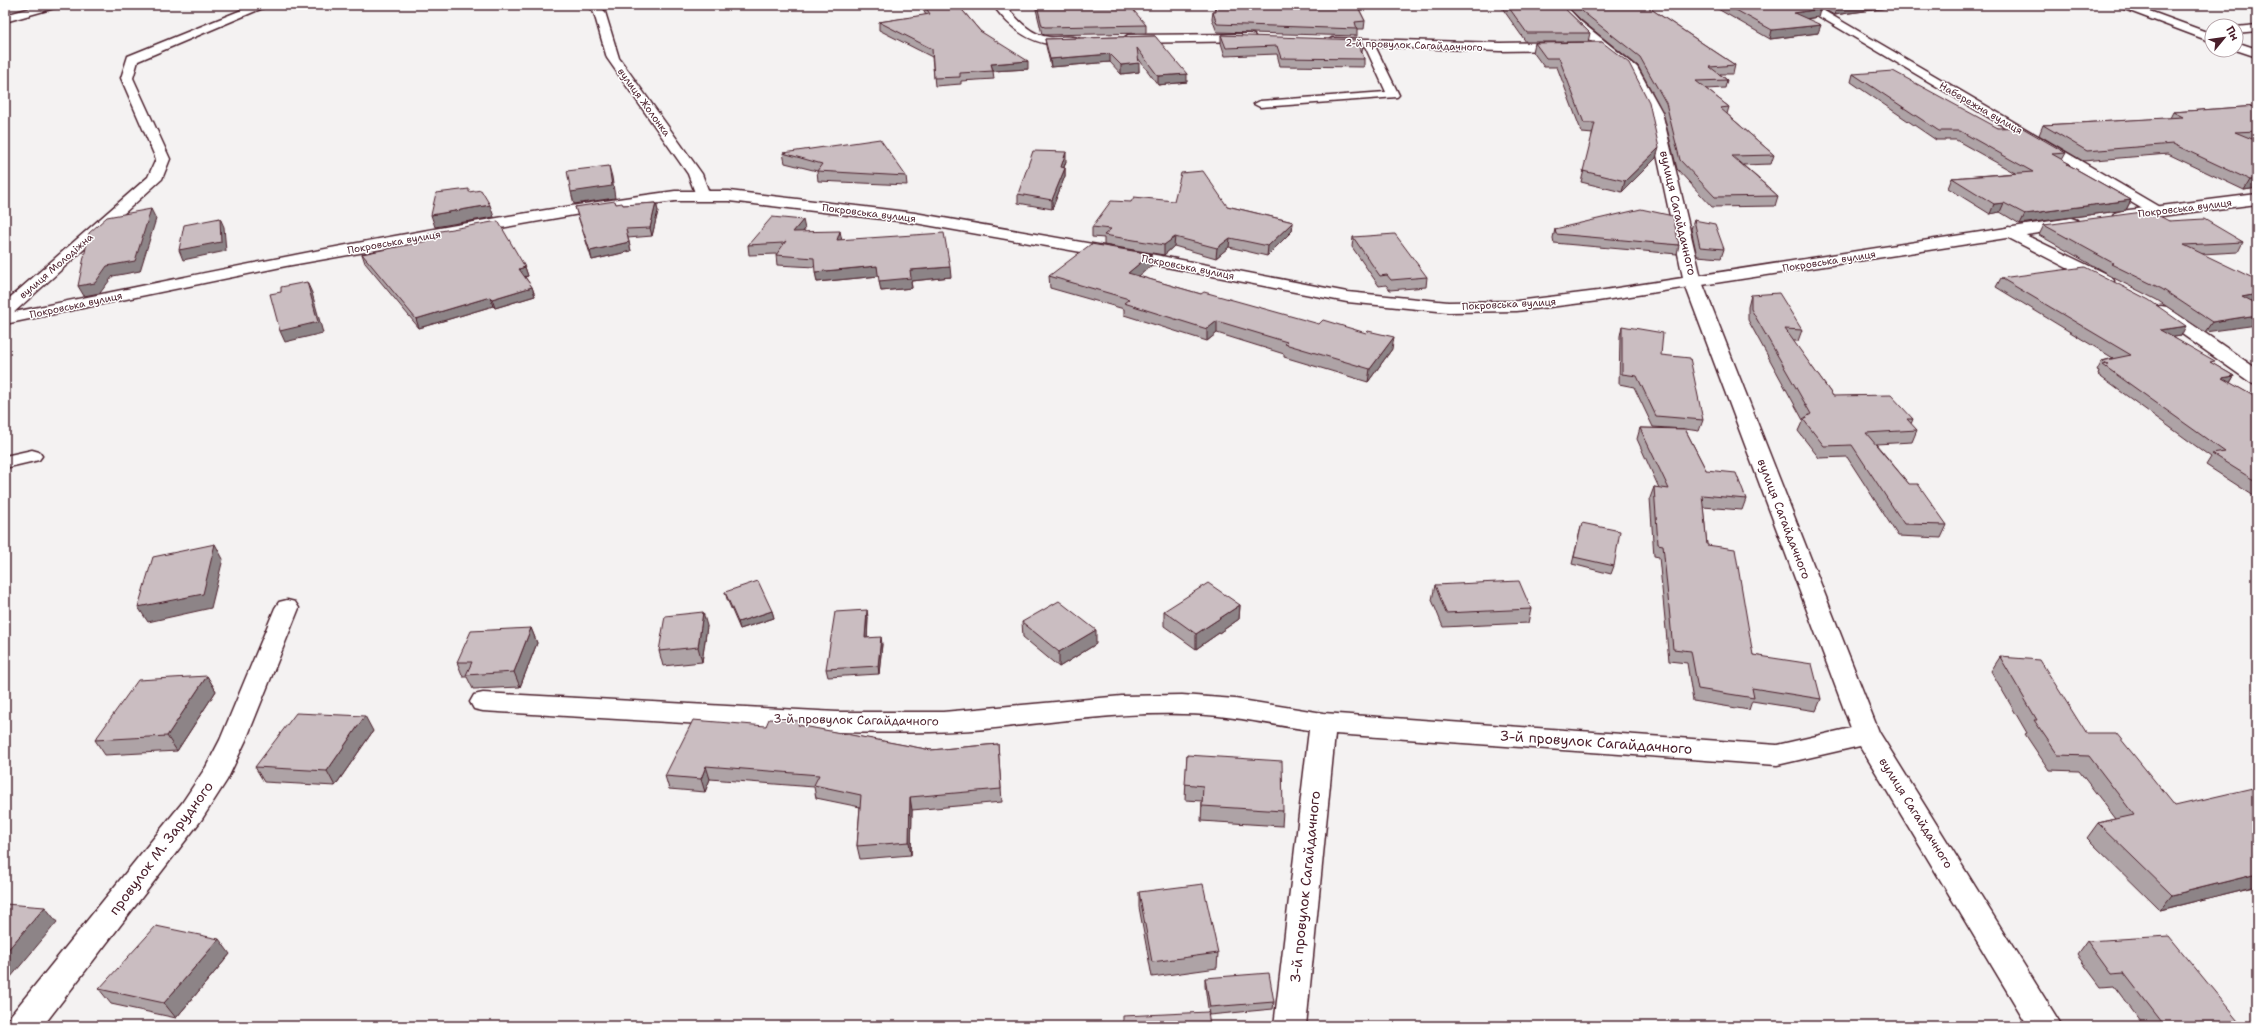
<svg xmlns="http://www.w3.org/2000/svg" width="2262" height="1031" viewBox="0 0 2262 1031" font-family="'Shantell Sans',sans-serif">
  <style>
    .lines { fill: none; stroke-linecap: round; stroke-linejoin: round }
    .service-casing { stroke: #4a1f2b; stroke-width: 3 }
    .minor-casing { stroke: #4a1f2b; stroke-width: 3 }
    .tertiary-casing { stroke: #4a1f2b; stroke-width: 3 }
    .service { fill: #fff; fill-rule: evenodd }
    .minor { fill: #fff; fill-rule: evenodd }
    .tertiary { fill: #fff; fill-rule: evenodd }
    .wall { fill: #aea3a6; stroke: #4a1f2b }
    .shaded-wall { fill: #8d8487; stroke: #4a1f2b }
    .building { fill: #cabdc1; stroke: #4a1f2b }
    .labels { text-anchor: middle; dominant-baseline: central; stroke-width: 3; stroke-linejoin: round; paint-order: stroke }
    .far-street-label { font-size: 10px; fill: #4a1f2b; stroke: #fff }
    .street-label { font-size: 12px; fill: #4a1f2b; stroke: #fff }
    .near-street-label { font-size: 14px; fill: #4a1f2b; stroke: #fff }
  </style>
  <rect width="100%" height="100%" fill="#f4f2f2"/>
  <filter id="ink" filterUnits="userSpaceOnUse"><feTurbulence type="fractalNoise" baseFrequency=".025" numOctaves="2"/><feDisplacementMap in="SourceGraphic" scale="8" xChannelSelector="R" yChannelSelector="G"/><feConvolveMatrix kernelMatrix="1 2 1 2 8 2 1 2 1" color-interpolation-filters="sRGB"/></filter>
  <g filter="url(#ink)">
    <g class="lines">
      <defs>
        <path id="service" d="M 1369,41 L 1374,44 L 1399,95 L 1397,97 L 1260,107 L 1254,104 L 1260,101 L 1386,92 L 1364,44 Z"/>
        <path id="minor" d="M 42,5 L 60,5 L 58,7 L 5,22 L 5,15 Z
          M 254,5 L 270,5 L 138,61 L 133,78 L 170,159 L 162,179 L 11,315 L 5,316 L 5,302 L 148,177 L 156,159 L 121,78 L 128,56 Z
          M 587,5 L 599,5 L 605,12 L 619,58 L 702,174 L 710,195 L 707,198 L 697,198 L 688,174 L 607,58 L 594,13 Z
          M 993,5 L 1005,5 C 1017,19 1030,35 1049,37 C 1058,38 1077,34 1082,41 C 1078,46 1070,45 1064,45 C 1033,46 1011,30 993,5 Z
          M 1553,5 L 1565,5 L 1580,21 L 1637,67 L 1662,112 L 1702,282 L 1879,732 L 2062,1026 L 2028,1026 L 1860,746 L 1777,765 L 1335,734 L 1306,1026 L 1274,1026 L 1309,730 C 1267,724 1226,714 1183,714 C 1113,712 1043,724 973,730 C 927,733 882,733 837,732 L 483,711 L 474,709 L 470,702 L 474,695 L 483,693 L 837,712 L 943,712 L 1122,696 L 1182,695 L 1235,699 L 1323,713 L 1777,745 L 1851,728 L 1684,282 L 1648,112 L 1628,72 L 1572,25 Z
          M 1800,5 L 1814,5 L 2161,208 L 2164,211 L 2161,214 L 2151,214 Z
          M 2117,5 L 2133,5 L 2212,34 L 2212,42 L 2119,7 Z
          M 2257,25 L 2257,31 L 2236,33 L 2236,27 Z
          M 1250,34 L 1254,35 L 1256,38 L 1254,41 L 1128,43 L 1122,39 L 1128,35 Z
          M 1332,38 L 1500,43 L 1564,42 L 1570,46 L 1564,50 L 1500,51 L 1328,45 L 1326,42 Z
          M 2236,42 L 2257,49 L 2257,57 L 2236,50 Z
          M 2009,227 L 2112,277 L 2114,281 L 2112,285 L 2100,285 L 2003,235 L 2001,232 L 2003,229 Z
          M 2161,306 L 2167,307 L 2257,369 L 2257,384 L 2250,382 L 2155,315 L 2152,311 L 2155,307 Z
          M 32,450 L 39,452 L 42,456 L 39,460 L 5,468 L 5,456 Z
          M 287,600 L 295,602 L 299,608 L 246,740 L 227,780 L 202,819 L 43,1026 L 7,1026 L 11,1015 L 182,803 L 206,767 L 220,740 L 275,608 L 279,602 Z"/>
        <path id="tertiary" d="M 675,191 L 729,191 L 915,213 L 1161,256 L 1347,292 L 1448,302 L 1517,301 L 1598,291 L 2071,218 L 2077,220 L 2079,223 L 2077,226 L 2071,228 L 1598,301 L 1517,311 L 1448,312 L 1347,302 L 1161,266 L 915,223 L 729,201 L 675,201 L 591,212 L 286,266 L 5,324 L 5,314 C 227,268 450,221 675,191 Z
          M 2257,194 L 2257,204 L 2121,221 L 2115,219 L 2113,216 L 2115,213 L 2121,211 Z"/>
      </defs>
      <use href="#service" class="service-casing"/>
      <use href="#minor" class="minor-casing"/>
      <use href="#tertiary" class="tertiary-casing"/>
      <use href="#service" class="service"/>
      <use href="#minor" class="minor"/>
      <use href="#tertiary" class="tertiary"/>
    </g>
    <path class="wall" d="M 920,5 L 958,5 L 980,31 L 1028,69 L 993,71 L 994,79 L 961,81 L 961,84 L 935,86 L 932,57 L 879,30 L 879,22 L 926,15 Z
      M 1035,5 L 1119,5 L 1120,8 L 1146,25 L 1146,33 L 1045,35 L 1042,34 Z
      M 1214,5 L 1357,5 L 1365,21 L 1364,29 L 1357,29 L 1357,36 L 1217,32 L 1212,19 L 1213,12 L 1215,12 Z
      M 1500,5 L 1561,5 L 1590,33 L 1588,42 L 1526,42 Z
      M 1566,5 L 1645,5 L 1735,65 L 1733,74 L 1720,74 L 1727,80 L 1725,88 L 1706,89 L 1729,107 L 1727,114 L 1774,155 L 1771,164 L 1743,165 L 1778,196 L 1775,206 L 1712,207 L 1677,169 L 1663,112 L 1638,66 L 1581,20 Z
      M 1711,5 L 1813,5 L 1818,17 L 1807,19 L 1818,33 L 1770,39 Z
      M 1817,5 L 1911,5 L 1834,15 Z
      M 2064,5 L 2080,5 L 2066,6 Z
      M 1221,35 L 1363,44 L 1362,52 L 1364,59 L 1364,67 L 1280,66 L 1277,54 L 1225,56 L 1221,43 Z
      M 1155,36 L 1187,82 L 1158,85 L 1138,58 L 1139,72 L 1121,74 L 1110,62 L 1051,67 L 1046,46 L 1045,39 Z
      M 1602,42 L 1656,158 L 1622,192 L 1581,182 L 1593,134 L 1582,133 L 1557,67 L 1544,67 L 1533,52 L 1535,43 Z
      M 1853,74 L 1998,128 L 2066,153 L 2062,160 L 2070,164 L 2069,165 L 2131,200 L 2126,210 L 2020,224 L 2000,212 L 1990,214 L 1948,188 L 1952,178 L 2015,173 L 1956,140 L 1936,140 L 1851,82 Z
      M 2257,106 L 2257,140 L 2255,140 L 2257,188 L 2244,190 L 2168,154 L 2083,161 L 2039,135 L 2043,125 L 2170,118 L 2173,112 Z
      M 783,153 L 906,176 L 907,185 L 818,181 L 817,171 L 785,163 Z
      M 1066,161 L 1064,168 L 1065,168 L 1065,176 L 1052,209 L 1018,203 L 1018,194 Z
      M 1131,202 L 1227,206 L 1293,222 L 1292,231 L 1267,256 L 1229,247 L 1216,258 L 1174,246 L 1164,255 L 1104,245 L 1104,238 L 1092,237 L 1092,227 Z
      M 656,203 L 658,211 L 652,236 L 628,238 L 631,251 L 592,260 L 575,207 L 616,204 L 623,205 Z
      M 1694,220 L 1724,249 L 1721,258 L 1697,256 L 1691,229 Z
      M 2169,221 L 2243,242 L 2238,252 L 2202,254 L 2257,303 L 2255,304 L 2205,332 L 2157,300 L 2106,274 L 2106,273 L 2039,235 L 2044,225 Z
      M 805,229 L 803,232 L 841,240 L 951,277 L 911,281 L 912,288 L 881,291 L 879,276 L 817,282 L 815,267 L 777,265 L 776,255 L 777,254 L 749,255 L 748,245 Z
      M 1555,229 L 1679,245 L 1677,254 L 1554,243 L 1553,238 Z
      M 1353,237 L 1427,277 L 1426,287 L 1390,290 L 1386,285 L 1379,286 L 1352,247 Z
      M 362,254 L 525,267 L 528,276 L 525,277 L 532,287 L 535,296 L 495,308 L 493,306 L 419,328 L 365,263 Z
      M 1151,254 L 1151,266 L 1138,276 L 1392,349 L 1368,382 L 1284,357 L 1284,354 L 1217,333 L 1207,341 L 1124,315 L 1124,309 L 1050,288 L 1049,276 Z
      M 2001,278 L 2181,336 L 2173,337 L 2213,364 L 2234,376 L 2230,383 L 2257,398 L 2257,498 L 2206,465 L 2211,457 L 2098,375 L 2099,372 L 2097,371 L 2102,361 L 2113,358 L 1996,287 Z
      M 1751,295 L 1802,330 L 1798,341 L 1793,341 L 1833,396 L 1913,419 L 1911,424 L 1917,430 L 1912,442 L 1876,444 L 1909,484 L 1947,525 L 1941,538 L 1898,536 L 1847,457 L 1819,458 L 1798,431 L 1803,420 L 1748,320 L 1748,307 Z
      M 1622,326 L 1703,420 L 1699,431 L 1685,429 L 1706,470 L 1746,499 L 1742,510 L 1703,507 L 1707,545 L 1753,655 L 1821,699 L 1816,711 L 1752,701 L 1749,710 L 1693,701 L 1687,663 L 1669,661 L 1659,557 L 1654,556 L 1650,498 L 1654,487 L 1659,488 L 1637,439 L 1640,428 L 1684,429 L 1653,427 L 1634,387 L 1619,384 L 1620,336 Z
      M 1582,523 L 1614,566 L 1611,574 L 1572,564 Z
      M 1435,585 L 1531,609 L 1528,623 L 1443,627 L 1432,600 Z
      M 725,592 L 772,611 L 774,618 L 740,629 L 727,599 Z
      M 1240,605 L 1239,619 L 1196,649 L 1164,626 L 1164,611 Z
      M 868,617 L 867,637 L 882,644 L 879,674 L 828,677 L 826,669 Z
      M 1022,622 L 1096,644 L 1059,667 L 1023,637 Z
      M 707,626 L 702,662 L 663,666 L 659,651 Z
      M 531,628 L 537,643 L 520,687 L 473,689 L 467,677 L 463,677 L 457,662 Z
      M 2000,657 L 2086,733 L 2175,806 L 2257,886 L 2160,910 L 2087,838 L 2098,823 L 2116,819 L 2079,771 L 2049,770 L 2025,734 L 2027,733 L 1991,671 Z
      M 207,676 L 216,691 L 177,751 L 105,755 L 95,740 Z
      M 766,726 L 801,726 L 931,750 L 998,744 L 1002,802 L 912,810 L 911,855 L 860,859 L 857,846 L 860,807 L 816,798 L 814,787 L 710,779 L 705,792 L 669,789 L 665,776 Z
      M 373,731 L 335,786 L 264,782 L 255,767 Z
      M 1187,755 L 1283,811 L 1282,826 L 1201,821 L 1202,801 L 1185,800 Z
      M 1139,892 L 1218,953 L 1217,968 L 1152,977 L 1139,907 Z
      M 2087,941 L 2242,1025 L 2240,1026 L 2144,1026 L 2114,986 L 2101,987 L 2077,955 Z
      M 230,954 L 176,1018 L 111,1004 L 99,989 Z
      M 1205,978 L 1274,1002 L 1273,1009 L 1209,1015 L 1205,986 Z"/>
    <path class="shaded-wall" d="M 1854,5 L 1911,5 L 1834,15 L 1837,7 Z
      M 1820,9 L 1818,17 L 1791,21 L 1794,13 Z
      M 1821,25 L 1818,33 L 1770,39 L 1772,30 Z
      M 1110,54 L 1110,62 L 1051,67 L 1050,59 Z
      M 1028,61 L 1028,69 L 993,71 L 991,64 Z
      M 1139,63 L 1139,72 L 1121,74 L 1121,65 Z
      M 1187,74 L 1187,82 L 1158,85 L 1158,76 Z
      M 1659,148 L 1656,158 L 1622,192 L 1625,181 Z
      M 1066,152 L 1066,161 L 1061,176 L 1061,167 Z
      M 609,166 L 612,177 L 615,198 L 574,204 L 571,192 Z
      M 1065,168 L 1065,176 L 1052,209 L 1052,200 Z
      M 2257,179 L 2257,188 L 2244,190 L 2250,180 Z
      M 2131,200 L 2126,210 L 2020,224 L 2025,214 Z
      M 656,203 L 658,211 L 652,236 L 650,228 Z
      M 2004,203 L 2000,212 L 1990,214 L 1994,204 Z
      M 490,205 L 494,217 L 435,227 L 431,215 Z
      M 151,209 L 156,219 L 140,271 L 113,276 L 100,293 L 84,296 L 78,286 Z
      M 220,218 L 224,227 L 226,251 L 183,260 L 179,250 Z
      M 803,220 L 805,229 L 795,242 L 793,232 Z
      M 1293,222 L 1292,231 L 1267,256 L 1268,246 Z
      M 840,231 L 842,241 L 837,240 Z
      M 1175,237 L 1174,246 L 1164,255 L 1164,245 Z
      M 1230,238 L 1229,247 L 1216,258 L 1217,248 Z
      M 629,242 L 631,251 L 592,260 L 590,251 Z
      M 1151,254 L 1151,266 L 1128,285 L 1128,273 Z
      M 877,266 L 879,276 L 817,282 L 815,272 Z
      M 525,267 L 528,276 L 522,277 L 519,269 Z
      M 950,267 L 951,277 L 911,281 L 912,288 L 881,291 L 879,281 L 910,270 Z
      M 307,282 L 312,293 L 323,333 L 285,342 L 280,331 Z
      M 532,287 L 535,296 L 495,308 L 492,299 Z
      M 2257,294 L 2257,303 L 2236,307 L 2242,297 Z
      M 490,297 L 493,306 L 419,328 L 416,319 Z
      M 2257,315 L 2257,325 L 2205,332 L 2212,322 Z
      M 1217,321 L 1217,333 L 1207,341 L 1207,329 Z
      M 2186,326 L 2181,336 L 2154,340 L 2160,330 Z
      M 1394,337 L 1392,349 L 1368,382 L 1370,369 Z
      M 2234,376 L 2228,386 L 2222,378 Z
      M 215,544 L 223,559 L 211,608 L 148,622 L 138,607 Z
      M 1240,605 L 1239,619 L 1196,649 L 1196,634 Z
      M 867,610 L 868,617 L 867,645 L 865,638 Z
      M 772,611 L 774,618 L 740,629 L 738,622 Z
      M 703,612 L 707,626 L 702,662 L 698,647 Z
      M 531,628 L 537,643 L 520,687 L 514,672 Z
      M 1096,630 L 1096,644 L 1059,667 L 1059,652 Z
      M 881,637 L 882,644 L 879,674 L 878,666 Z
      M 207,676 L 216,691 L 177,751 L 167,736 Z
      M 365,716 L 373,731 L 335,786 L 327,771 Z
      M 706,766 L 710,779 L 705,792 L 701,779 Z
      M 910,797 L 912,810 L 911,855 L 909,842 Z
      M 2257,874 L 2257,886 L 2160,910 L 2172,895 Z
      M 45,907 L 57,922 L 5,984 L 5,953 Z
      M 219,939 L 230,954 L 176,1018 L 164,1003 Z"/>
    <path class="building" d="M 924,5 L 958,5 L 980,31 L 1028,61 L 991,64 L 993,71 L 960,73 L 960,77 L 934,78 L 932,49 L 879,22 L 930,14 Z
      M 1037,5 L 1119,5 L 1120,8 L 1125,5 L 1129,5 L 1146,25 L 1045,27 L 1042,26 Z
      M 1215,5 L 1357,5 L 1365,21 L 1355,22 L 1357,29 L 1217,24 L 1213,12 L 1216,12 Z
      M 1507,5 L 1561,5 L 1590,33 L 1527,33 Z
      M 1576,5 L 1645,5 L 1735,65 L 1710,67 L 1727,80 L 1696,81 L 1729,107 L 1720,108 L 1774,155 L 1732,156 L 1778,196 L 1715,197 L 1680,160 L 1666,103 L 1640,57 L 1583,12 Z
      M 1727,5 L 1813,5 L 1820,9 L 1794,13 L 1821,25 L 1772,30 Z
      M 1833,5 L 1854,5 L 1837,7 Z
      M 1221,35 L 1361,40 L 1363,44 L 1359,44 L 1364,59 L 1281,58 L 1277,46 L 1226,48 Z
      M 1155,36 L 1187,74 L 1158,76 L 1137,48 L 1139,63 L 1121,65 L 1110,54 L 1050,59 L 1045,39 Z
      M 1602,42 L 1629,63 L 1649,102 L 1659,148 L 1625,181 L 1583,171 L 1595,123 L 1584,123 L 1559,58 L 1546,58 L 1535,43 Z
      M 1893,71 L 1998,128 L 2021,127 L 2066,153 L 2052,154 L 2070,164 L 2067,164 L 2131,200 L 2025,214 L 2004,203 L 1994,204 L 1952,178 L 2033,172 L 1960,131 L 1939,131 L 1853,74 Z
      M 2257,106 L 2257,131 L 2235,132 L 2257,141 L 2257,179 L 2250,180 L 2173,144 L 2087,151 L 2043,125 L 2183,117 L 2173,112 Z
      M 880,139 L 906,176 L 817,171 L 822,164 L 783,153 Z
      M 1033,151 L 1066,152 L 1061,167 L 1065,168 L 1052,200 L 1018,194 Z
      M 609,166 L 612,186 L 571,192 L 567,171 Z
      M 1203,171 L 1227,206 L 1293,222 L 1268,246 L 1230,238 L 1217,248 L 1175,237 L 1164,245 L 1104,235 L 1111,229 L 1092,227 L 1111,201 L 1131,202 L 1134,197 L 1174,201 L 1181,173 Z
      M 469,189 L 469,192 L 481,190 L 490,205 L 431,215 L 436,193 Z
      M 615,201 L 616,204 L 622,203 L 623,205 L 656,203 L 650,228 L 626,229 L 629,242 L 590,251 L 575,207 Z
      M 151,209 L 135,261 L 107,266 L 95,283 L 78,286 L 89,233 L 107,217 Z
      M 1641,209 L 1673,216 L 1679,245 L 1556,234 L 1555,229 Z
      M 2150,211 L 2169,221 L 2204,219 L 2243,242 L 2184,245 L 2257,280 L 2257,294 L 2242,297 L 2257,305 L 2257,315 L 2212,322 L 2162,289 L 2111,264 L 2113,263 L 2044,225 Z
      M 772,217 L 803,220 L 793,232 L 840,231 L 837,240 L 944,233 L 950,267 L 910,270 L 911,278 L 879,281 L 877,266 L 815,272 L 814,258 L 776,255 L 786,241 L 783,243 L 748,245 Z
      M 220,218 L 221,242 L 179,250 L 184,225 Z
      M 1694,220 L 1715,224 L 1724,249 L 1700,247 Z
      M 498,221 L 525,267 L 519,269 L 532,287 L 492,299 L 490,297 L 416,319 L 362,254 L 427,241 L 429,233 Z
      M 1395,234 L 1427,277 L 1391,280 L 1387,275 L 1380,276 L 1353,237 Z
      M 1091,244 L 1151,254 L 1128,273 L 1201,294 L 1204,292 L 1319,324 L 1323,320 L 1366,333 L 1368,331 L 1394,337 L 1370,369 L 1285,344 L 1287,342 L 1217,321 L 1207,329 L 1124,303 L 1129,299 L 1049,276 Z
      M 2085,267 L 2149,300 L 2186,326 L 2160,330 L 2215,361 L 2210,362 L 2234,376 L 2222,378 L 2257,398 L 2257,482 L 2212,454 L 2225,452 L 2103,365 L 2108,364 L 2102,361 L 2131,355 L 2001,278 Z
      M 307,282 L 318,322 L 280,331 L 270,294 L 281,292 L 281,287 Z
      M 1779,293 L 1802,330 L 1785,329 L 1833,396 L 1891,395 L 1913,419 L 1907,419 L 1917,430 L 1866,433 L 1909,484 L 1918,484 L 1947,525 L 1904,524 L 1852,445 L 1824,446 L 1803,419 L 1811,414 L 1751,309 L 1751,295 Z
      M 1622,326 L 1663,333 L 1661,355 L 1690,358 L 1703,420 L 1656,416 L 1637,376 L 1622,374 Z
      M 1640,428 L 1685,429 L 1706,470 L 1736,473 L 1746,499 L 1702,495 L 1707,545 L 1735,549 L 1753,655 L 1812,664 L 1821,699 L 1752,688 L 1754,698 L 1698,689 L 1691,651 L 1673,649 L 1663,545 L 1658,544 L 1654,487 L 1669,489 Z
      M 1582,523 L 1620,531 L 1614,566 L 1574,557 Z
      M 215,544 L 203,594 L 138,607 L 153,557 Z
      M 758,581 L 772,611 L 738,622 L 725,592 Z
      M 1519,581 L 1531,609 L 1446,613 L 1435,585 Z
      M 1208,583 L 1240,605 L 1196,634 L 1164,611 Z
      M 1059,601 L 1096,630 L 1059,652 L 1022,622 Z
      M 867,610 L 865,638 L 881,637 L 878,666 L 826,669 L 835,612 Z
      M 703,612 L 698,647 L 659,651 L 665,616 Z
      M 531,628 L 514,672 L 466,675 L 472,662 L 457,662 L 471,631 Z
      M 2000,657 L 2040,660 L 2086,733 L 2116,733 L 2175,806 L 2257,787 L 2257,874 L 2172,895 L 2098,823 L 2134,815 L 2089,756 L 2058,755 L 2034,720 L 2037,720 Z
      M 207,676 L 167,736 L 95,740 L 138,680 Z
      M 296,713 L 365,716 L 327,771 L 255,767 Z
      M 769,719 L 800,721 L 798,725 L 931,750 L 998,744 L 1001,789 L 910,797 L 909,842 L 857,846 L 861,795 L 814,785 L 819,775 L 706,766 L 701,779 L 665,776 L 693,720 L 766,726 Z
      M 1187,755 L 1282,761 L 1283,811 L 1202,806 L 1203,786 L 1185,784 Z
      M 1203,884 L 1218,953 L 1152,962 L 1139,892 Z
      M 5,904 L 45,907 L 5,953 Z
      M 156,926 L 219,939 L 164,1003 L 99,989 Z
      M 2169,936 L 2242,1025 L 2225,1026 L 2165,1026 L 2124,973 L 2111,974 L 2087,941 Z
      M 1269,973 L 1274,1002 L 1210,1007 L 1205,978 Z
      M 1208,1012 L 1210,1026 L 1123,1026 L 1123,1016 Z"/>
  </g>
  <g class="labels">
    <g class="far-street-label">
      <text transform="translate(1414 45) rotate(2)">2-й провулок Сагайдачного</text>
      <text transform="translate(644 102) rotate(54)">вулиця Жолонка</text>
      <text transform="translate(1981 108) rotate(30)">Набережна вулиця</text>
      <text transform="translate(2185 208) rotate(-7)">Покровська вулиця</text>
      <text transform="translate(869 213) rotate(7)">Покровська вулиця</text>
      <text transform="translate(394 242) rotate(-10)">Покровська вулиця</text>
      <text transform="translate(1829 261) rotate(-9)">Покровська вулиця</text>
      <text transform="translate(56 266) rotate(-41)">вулиця Молодіжна</text>
      <text transform="translate(1188 267) rotate(11)">Покровська вулиця</text>
      <text transform="translate(1509 304) rotate(-3)">Покровська вулиця</text>
      <text transform="translate(76 305) rotate(-12)">Покровська вулиця</text>
    </g>
    <g class="street-label">
      <text transform="translate(1678 213) rotate(77)">вулиця Сагайдачного</text>
      <text transform="translate(1784 519) rotate(69)">вулиця Сагайдачного</text>
      <text transform="translate(856 720) rotate(1)">3-й провулок Сагайдачного</text>
      <text transform="translate(1916 813) rotate(58)">вулиця Сагайдачного</text>
    </g>
    <g class="near-street-label">
      <text transform="translate(1596 742) rotate(4)">3-й провулок Сагайдачного</text>
      <text transform="translate(161 848) rotate(-53)">провулок М. Зарудного</text>
      <text transform="translate(1305 887) rotate(-84)">3-й провулок Сагайдачного</text>
    </g>
  </g>
  <rect width="2262" height="1031" fill="none" stroke="#fff" stroke-width="20"/>
  <rect x="10" y="10" width="2242" height="1011" fill="none" stroke="#4a1f2b" stroke-width="1.5" filter="url(#ink)"/>
  <g transform="translate(2224 38) rotate(61)"><circle r="19" fill="#ffffff" stroke="#b7a5aa"/>
  <path d="M0-3L7 15L0 10L-7 15Z" fill="#4a1f2b"/>
  <text y="-6" font-size="11" font-weight="bold" text-anchor="middle" fill="#4a1f2b">Пн</text>
  </g>
</svg>
